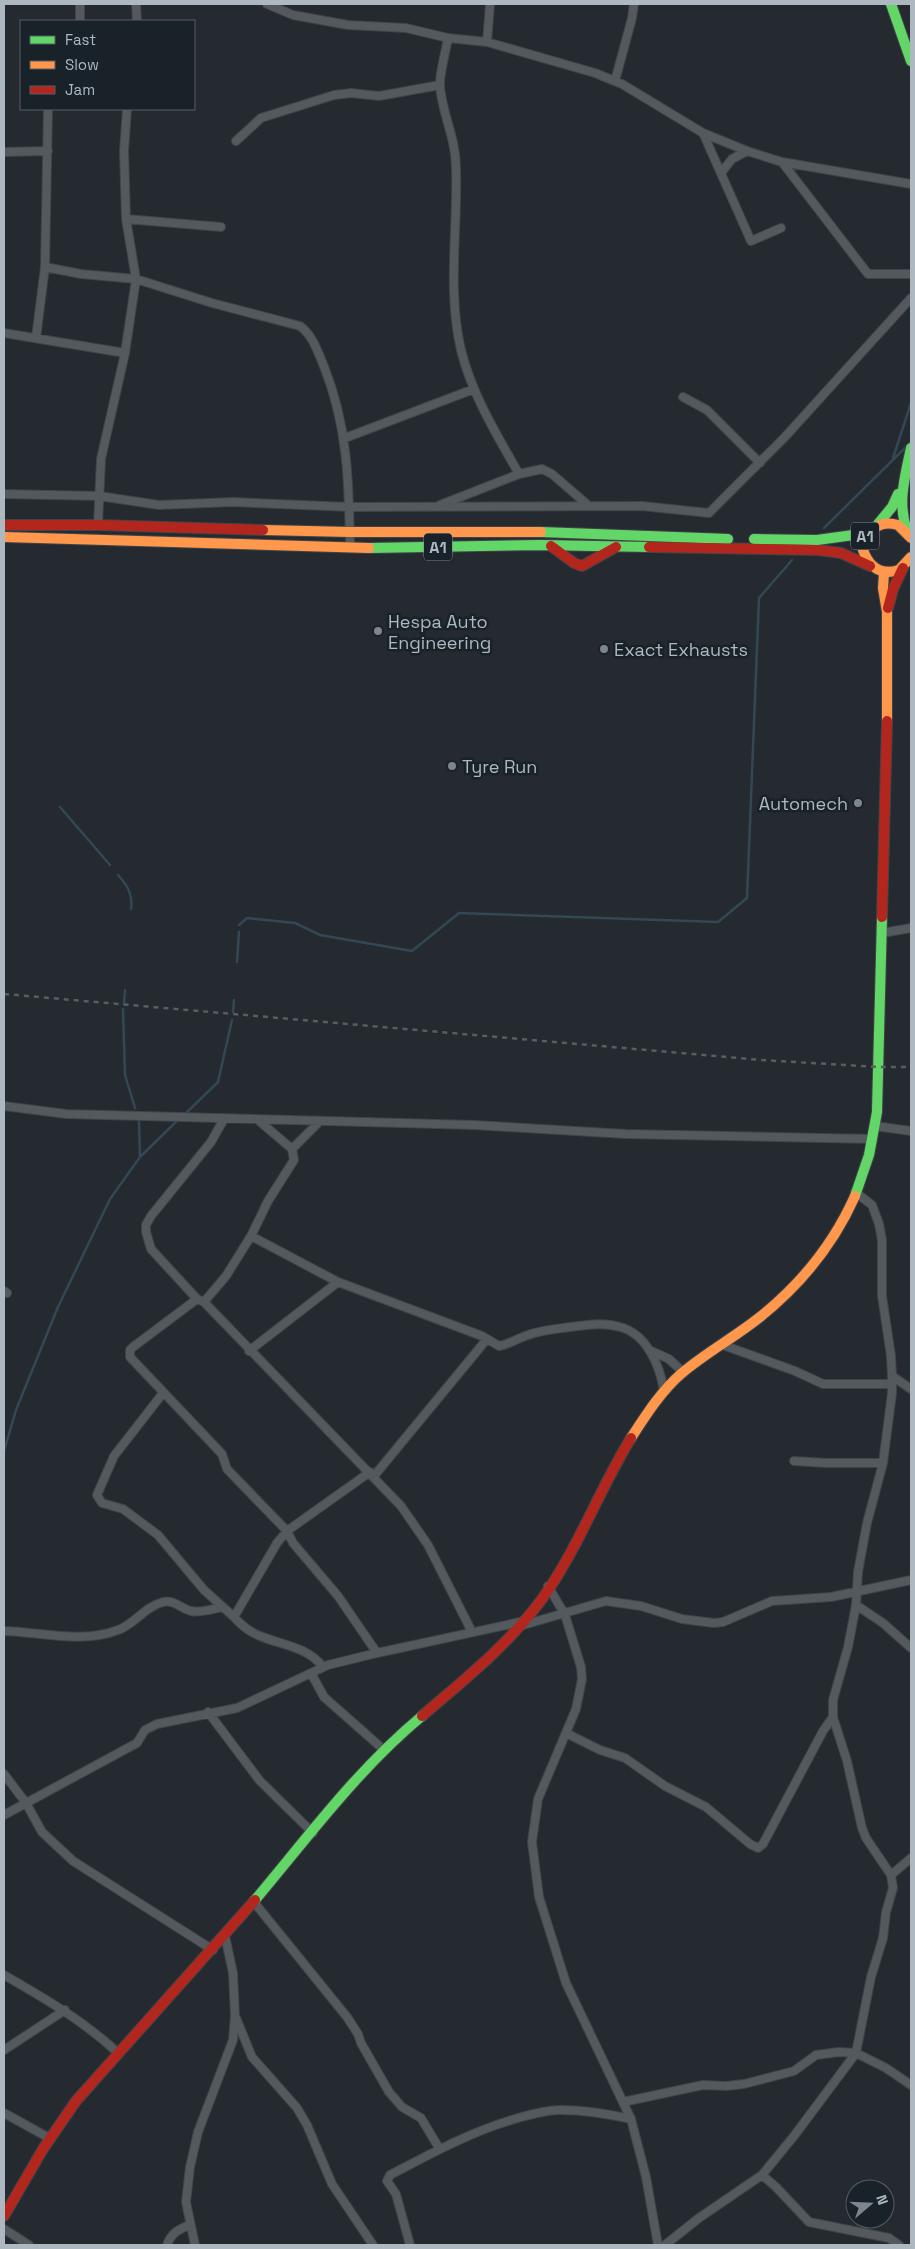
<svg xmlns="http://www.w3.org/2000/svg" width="915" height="2249" viewBox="0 0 915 2249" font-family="'Space Grotesk',sans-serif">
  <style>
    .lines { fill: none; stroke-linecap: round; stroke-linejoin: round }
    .stream { stroke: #334755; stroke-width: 2.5 }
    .street-casing { stroke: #404448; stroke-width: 10 }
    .fast-casing { stroke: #404448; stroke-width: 12 }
    .slow-casing { stroke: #404448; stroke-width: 12 }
    .jam-casing { stroke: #404448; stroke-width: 12 }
    .street { stroke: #54595d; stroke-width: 8 }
    .fast { stroke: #63d668; stroke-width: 10 }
    .slow { stroke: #ff974d; stroke-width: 10 }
    .jam { stroke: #b3261e; stroke-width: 10 }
    .rail { stroke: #585d61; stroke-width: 2.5; stroke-dasharray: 5 5; stroke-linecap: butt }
    .poi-dot { fill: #7d868e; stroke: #192228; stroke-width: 2 }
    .labels { text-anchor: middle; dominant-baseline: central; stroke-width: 5; stroke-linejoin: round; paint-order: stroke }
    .shield { fill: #192228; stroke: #818b93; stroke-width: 1 }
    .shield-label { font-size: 16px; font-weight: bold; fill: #adb8c1 }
    .poi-label { font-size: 18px; fill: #adb8c1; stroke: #192228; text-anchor: start }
  </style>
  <rect width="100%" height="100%" fill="#242a2f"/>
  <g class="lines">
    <path class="stream" d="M 893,458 L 911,403
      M 824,528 L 911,442
      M 60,807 L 110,865
      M 118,875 C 128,886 133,895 131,909
      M 239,925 L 247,918 L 295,923 L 320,935 L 412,951 L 459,913 L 718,922 L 747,898 L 759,598 L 792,560
      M 237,962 L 239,932
      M 124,1004 L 125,990
      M 123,1009 L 125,1075 L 135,1108
      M 233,1012 L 234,1000
      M 184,1115 L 218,1082 L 232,1020
      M 139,1121 L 140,1157
      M 4,1451 L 16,1410 L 58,1307 L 110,1199 L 140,1157 L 180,1118"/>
    <defs>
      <path id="street" d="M 80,4 L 80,21
        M 136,4 L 137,21
        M 267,4 L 293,15 L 348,25 L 406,28 L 448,38 L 487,42 L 595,73 L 622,84 L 703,133 L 747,151 L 782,162 L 911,184
        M 448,38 C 446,50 439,76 440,86 C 442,114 456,138 456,168 C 458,229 447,290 461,350 C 472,395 497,435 519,474
        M 487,42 L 490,4
        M 615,81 L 632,18 L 634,4
        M 48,109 L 45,267 L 81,274 L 136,279 L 212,303 L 300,326 C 313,336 317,350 323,364 C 348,425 349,483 350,548
        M 703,133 L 751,241 L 781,228
        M 236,141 L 261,118 L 334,95 L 351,93 L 379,96 L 440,85
        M 4,152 L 48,151
        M 782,162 L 868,274 L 911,274
        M 721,173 L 732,159 L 747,151
        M 126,219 L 221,227
        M 4,333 L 125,353
        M 36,338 L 45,267
        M 683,397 L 707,410 L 760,463
        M 345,438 L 474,389
        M 4,494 L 99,496 L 159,505 L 233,502 L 350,507 L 642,506 L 709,513 L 784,438 L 911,298
        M 440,505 L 519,474 L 542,469 L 552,474 L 589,506
        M 98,525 L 101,459 L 125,353 L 136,279 L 126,219 L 124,151 L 127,109
        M 882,933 L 911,928
        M 4,1106 L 66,1114 L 474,1125 L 626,1134 L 873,1139
        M 224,1119 L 211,1142 L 151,1216 L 146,1225 L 146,1232 L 151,1249 L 197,1299 L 204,1302 L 401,1506 L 428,1545 L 472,1632
        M 258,1120 L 292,1149
        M 875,1126 L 911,1131
        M 855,1192 L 872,1205 L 879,1224 L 882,1240 L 882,1296 L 891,1356 L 892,1376 L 892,1393 L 883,1463 L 867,1523 L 858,1572 L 856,1605 L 848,1647 L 833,1700 L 833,1717 L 847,1761 L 862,1828 L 866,1838 L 891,1875
        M 251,1236 L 338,1282 L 482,1336 L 499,1346 C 510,1344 518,1338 528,1335 C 541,1330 557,1329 570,1327 C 587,1325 604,1322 620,1327 C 647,1334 660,1366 664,1391
        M 4,1291 L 7,1293
        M 197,1299 L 133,1347 L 130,1350 L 130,1357 L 222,1454 L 227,1469 L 287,1531 L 293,1543 L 338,1596 L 377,1653
        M 204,1302 L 226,1276 L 251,1236 L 268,1201 L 294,1160 L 292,1149 L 320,1121
        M 720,1344 L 795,1371 L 823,1384 L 892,1384
        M 649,1350 L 669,1359 L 684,1373
        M 249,1351 L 338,1282
        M 892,1376 L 911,1389
        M 163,1393 L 114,1456 L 97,1495 L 102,1503 L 123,1509 L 158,1535 L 204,1590 L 234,1617
        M 794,1461 L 826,1463 L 883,1463
        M 374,1476 L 487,1339
        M 548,1586 L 565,1615 L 581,1667 L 582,1679 L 576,1709 L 538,1799 L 532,1842 L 539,1897 L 566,1983 L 631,2119 L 646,2177 L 658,2245
        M 856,1605 L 883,1623 L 911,1648
        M 520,1626 L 606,1601 L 641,1606 L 682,1619 L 714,1623 L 723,1622 L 772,1601 L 831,1597 L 911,1580
        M 4,1631 C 41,1632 82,1644 118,1630 C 135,1624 144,1607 163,1602 C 174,1599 181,1609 191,1611 C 201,1613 213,1609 222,1607
        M 323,1667 C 308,1647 282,1645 260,1636 C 250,1632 241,1625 234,1617 L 277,1543 L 287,1531 L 370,1472
        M 311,1673 L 324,1697 L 384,1750
        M 208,1712 L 260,1781 L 313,1833
        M 566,1733 L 600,1750 L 625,1758 L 665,1786 L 706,1807 L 750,1844 L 758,1848 L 763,1844 L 823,1731 L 833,1717
        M 4,1774 L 26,1803 L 42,1832 L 73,1861 L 213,1950
        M 4,1815 L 137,1743 L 145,1730 L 157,1724 L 237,1708 L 328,1665 L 377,1653 L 525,1621
        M 253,1901 L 347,2017 L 358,2034 L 361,2043 L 389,2092 L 402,2107 L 421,2118 L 439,2148
        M 4,1975 C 44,1998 84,2021 118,2053
        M 236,2018 L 252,2057 L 297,2108 L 307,2125 L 332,2184 L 373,2245
        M 4,2050 L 65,2010
        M 623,2102 L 703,2085 L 726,2086 L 744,2084 L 794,2071 L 816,2055 L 839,2052 L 856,2053 L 886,2068 L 911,2085
        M 4,2113 L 51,2139
        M 762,2175 L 776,2187 L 809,2222 L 889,2238 L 899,2245
        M 4,2229 L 29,2245
        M 167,2245 C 171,2233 178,2230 189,2225
        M 195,2245 L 186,2202 L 190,2167 L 198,2132 L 233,2040 L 235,2016 L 233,1973 L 225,1936
        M 410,2245 L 396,2194 L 387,2181 L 390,2175 C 432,2153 472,2131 518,2118 C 532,2114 546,2110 560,2110 C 584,2110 608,2114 631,2119
        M 665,2245 L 699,2218 L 762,2175 L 794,2136 L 856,2053 L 871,1977 L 883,1938 L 886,1912 L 893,1888 L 891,1875 L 911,1858"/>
      <path id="fast" d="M 891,4 L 911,61
        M 878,524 L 892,507 L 898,494
        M 907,531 C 897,502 905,477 911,448
        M 541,532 L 728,539
        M 754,539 L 817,540 L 868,533
        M 369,548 L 540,545 L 649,547
        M 855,1196 L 869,1155 L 877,1112 L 882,917
        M 255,1900 C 308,1837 358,1769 422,1716"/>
      <path id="slow" d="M 263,530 L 350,532 L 541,532
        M 4,537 L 369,548
        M 911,538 L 898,525 C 878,519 867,531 863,550 C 869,567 881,576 899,570 L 911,557
        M 884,573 L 883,588 L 887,612 L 887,721
        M 631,1438 C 646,1415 661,1391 682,1373 C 707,1352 735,1337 760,1317 C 800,1285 834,1243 855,1196"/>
      <path id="jam" d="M 4,525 L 98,525 L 263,530
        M 551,546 L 574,563 L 582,566 L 616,547
        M 649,547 L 818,550 L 841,553 L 870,566
        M 888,608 L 893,589 L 903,568
        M 882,917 L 887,721
        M 422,1716 C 465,1679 508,1645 542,1599 C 578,1549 599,1490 631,1438
        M 4,2216 L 43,2149 L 76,2101 L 255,1900"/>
    </defs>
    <use href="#street" class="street-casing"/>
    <use href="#fast" class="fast-casing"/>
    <use href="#slow" class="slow-casing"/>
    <use href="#jam" class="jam-casing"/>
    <use href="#street" class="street"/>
    <use href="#fast" class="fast"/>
    <use href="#slow" class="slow"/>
    <use href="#jam" class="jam"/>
    <path class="rail" d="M 4,994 L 761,1060 L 879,1067 L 911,1067"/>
  </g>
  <g class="poi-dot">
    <circle cx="378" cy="631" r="5"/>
    <circle cx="604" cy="649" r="5"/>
    <circle cx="452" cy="766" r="5"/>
    <circle cx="858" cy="803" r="5"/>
  </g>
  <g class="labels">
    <g class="shield">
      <rect x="851" y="522.5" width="28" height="27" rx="4"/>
      <rect x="424" y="533.5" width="28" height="27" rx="4"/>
    </g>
    <g class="shield-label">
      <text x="865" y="536">A1</text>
      <text x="438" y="547">A1</text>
    </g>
    <g class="poi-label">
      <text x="388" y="621">Hespa Auto<tspan x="388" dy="21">Engineering</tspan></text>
      <text x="614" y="649">Exact Exhausts</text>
      <text x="462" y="766">Tyre Run</text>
      <text x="848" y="803" text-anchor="end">Automech</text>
    </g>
  </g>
  <rect width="915" height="2249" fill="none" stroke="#adb8c1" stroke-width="10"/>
  <rect x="20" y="20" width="175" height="90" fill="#192228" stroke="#545e65"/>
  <rect x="30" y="36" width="25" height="8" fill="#63d668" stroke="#545e65"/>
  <text x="65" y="45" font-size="15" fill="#adb8c1">Fast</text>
  <rect x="30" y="61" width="25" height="8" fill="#ff974d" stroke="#545e65"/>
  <text x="65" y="70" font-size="15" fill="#adb8c1">Slow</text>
  <rect x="30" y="86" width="25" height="8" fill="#b3261e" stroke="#545e65"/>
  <text x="65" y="95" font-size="15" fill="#adb8c1">Jam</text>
  <g transform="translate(870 2204) rotate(71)"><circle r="24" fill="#192228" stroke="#545e65"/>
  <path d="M0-4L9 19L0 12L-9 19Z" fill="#7d868e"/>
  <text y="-8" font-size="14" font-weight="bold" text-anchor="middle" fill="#adb8c1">N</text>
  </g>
</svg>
